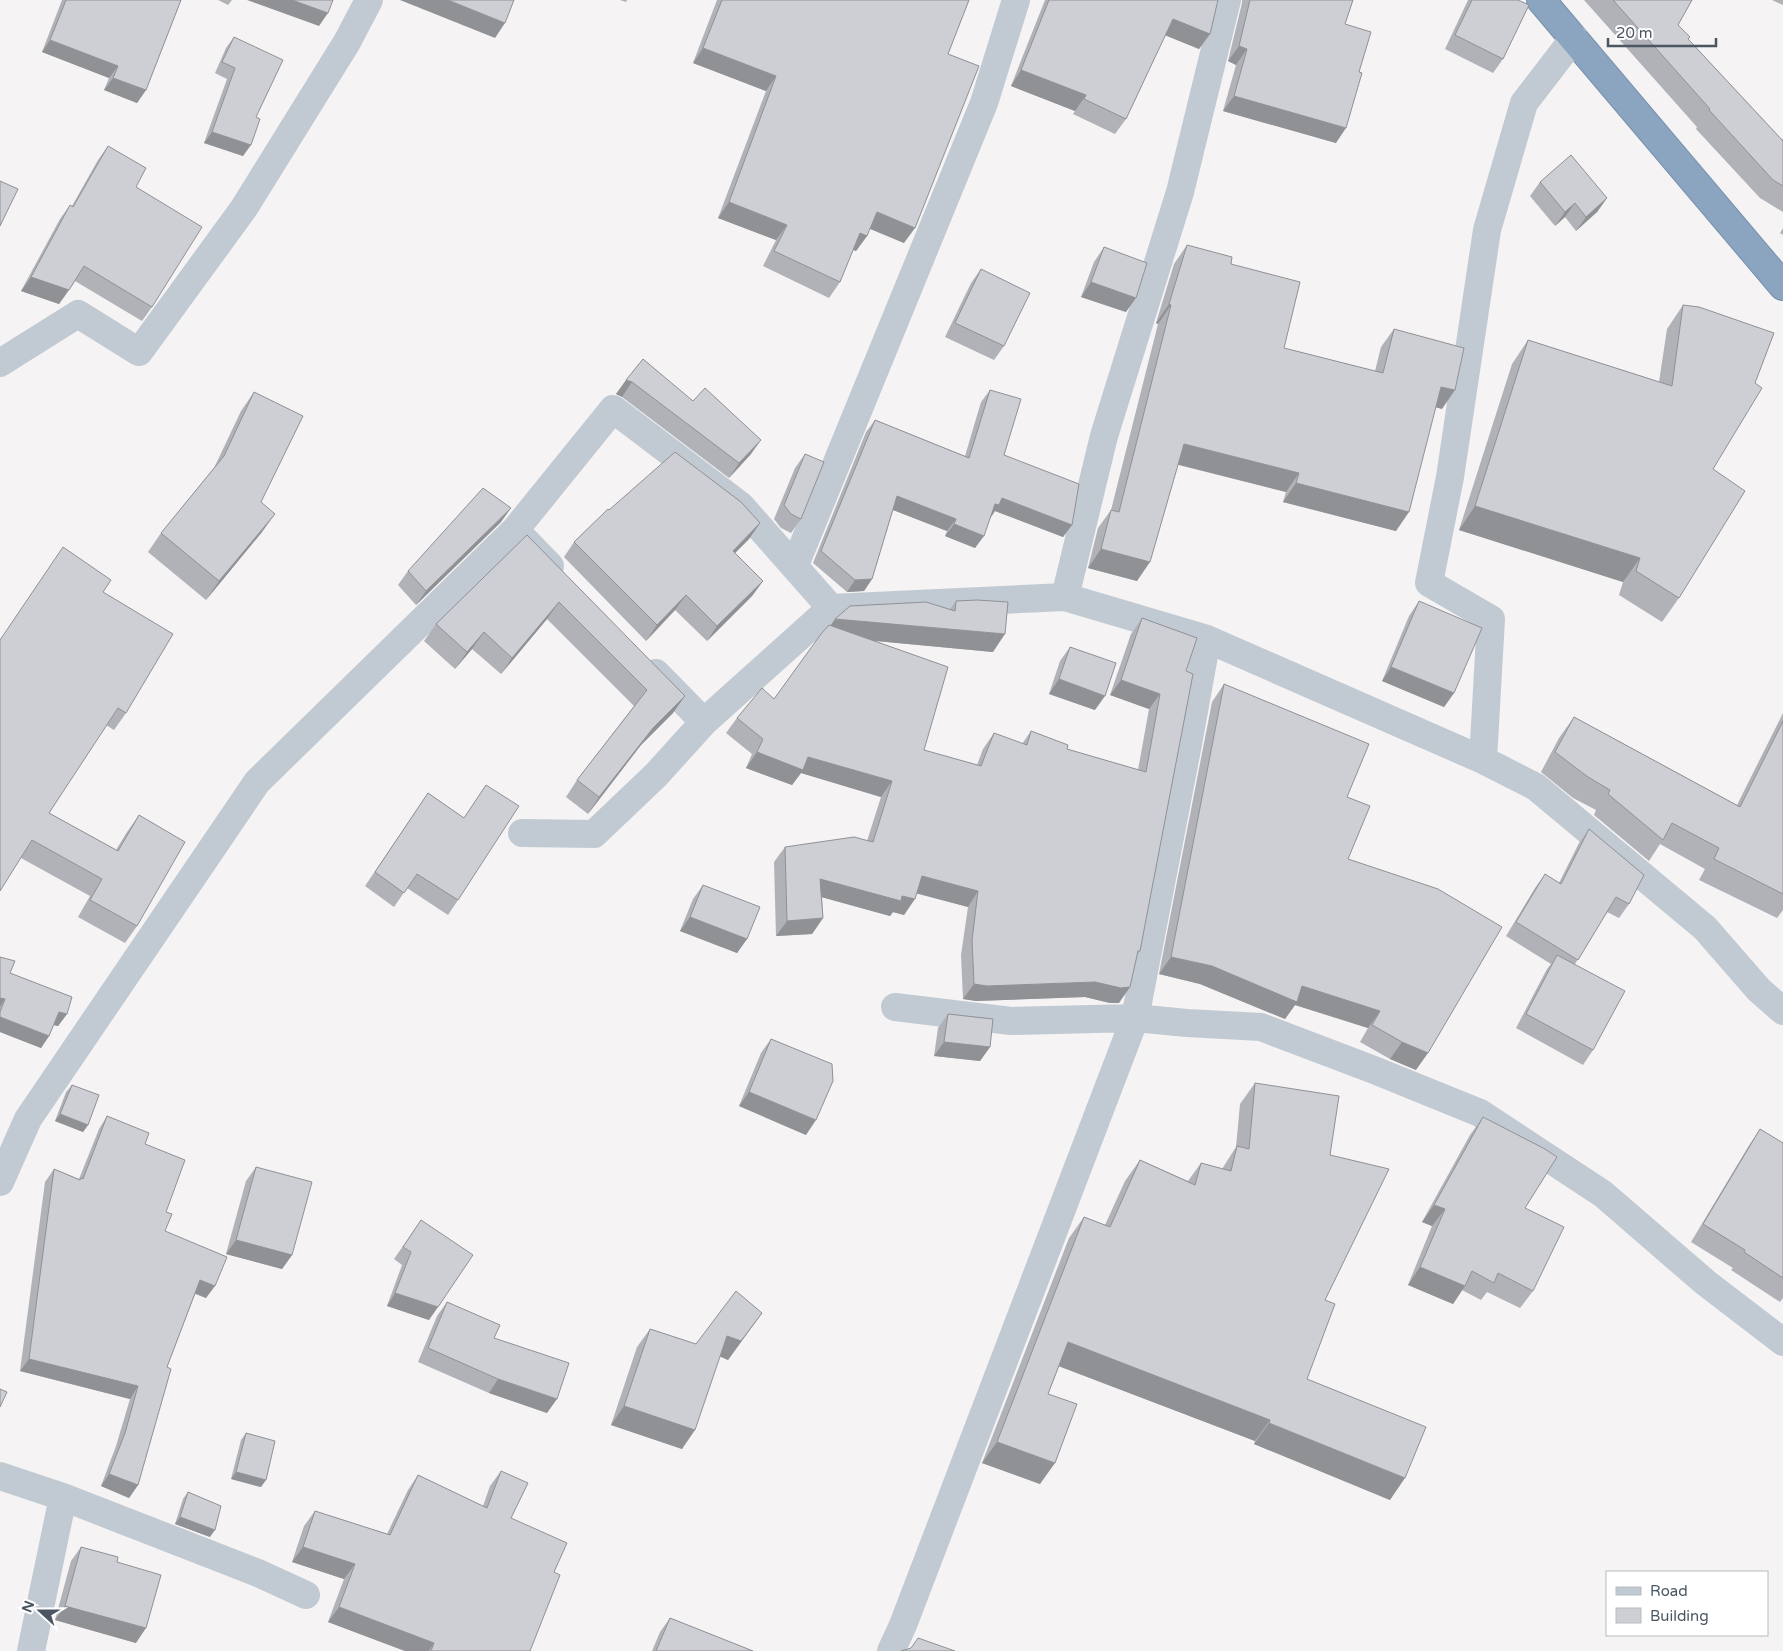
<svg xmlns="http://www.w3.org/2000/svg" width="1783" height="1651" viewBox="0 0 1783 1651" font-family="'Varela Round',sans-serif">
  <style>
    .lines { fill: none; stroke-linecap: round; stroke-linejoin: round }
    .highway-casing { stroke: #7690ad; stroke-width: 30 }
    .street { stroke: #c1cad2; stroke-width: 28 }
    .highway { stroke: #8ba5c1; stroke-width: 28 }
    .wall { fill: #b0b2b7 }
    .shaded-wall { fill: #909195 }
    .building { fill: #cdcfd5; stroke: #909195 }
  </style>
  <rect width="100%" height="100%" fill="#f5f3f3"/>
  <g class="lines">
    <defs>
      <path id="highway" d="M 1541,0 L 1783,286"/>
    </defs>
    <use href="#highway" class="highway-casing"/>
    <path class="street" d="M 0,363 L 78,314 L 139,352 L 244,208 L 347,42 L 369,0
      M 515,530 L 613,409 L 741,506 L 831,608
      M 795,565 L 984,103 L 1016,0
      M 1207,639 L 1483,760 L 1536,787 L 1705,928 L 1759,990 L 1783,1011
      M 656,673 L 704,722 L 831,608 L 1065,597
      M 1483,760 L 1491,619 L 1429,583 L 1450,477 L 1487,230 L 1524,103 L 1574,38
      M 522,833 L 594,834 L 656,775 L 704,722
      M 895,1007 L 1011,1021 L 1135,1018 L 1187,1023 L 1261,1027 L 1374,1070 L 1480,1113 L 1603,1194 L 1706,1283 L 1783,1342
      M 0,1182 L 28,1119 L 257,782 L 515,530 L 550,566
      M 0,1476 L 63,1497 L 31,1651
      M 63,1497 L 258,1573 L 306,1595
      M 891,1651 L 903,1625 L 1135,1018 L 1188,744 L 1207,639 L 1065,597 L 1104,436 L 1180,192 L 1227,0"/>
    <use href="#highway" class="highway"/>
  </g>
  <path class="wall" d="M 62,0 L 181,0 L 146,90 L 137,103 L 104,90 L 109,78 L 42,52 Z
    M 218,0 L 232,0 L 228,5 Z
    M 620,0 L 627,0 L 626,2 Z
    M 717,0 L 969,0 L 948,54 L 904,243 L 870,229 L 867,236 L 856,251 L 853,250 L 840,282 L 829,298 L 763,266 L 776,240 L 718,218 L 766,91 L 693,63 Z
    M 1045,0 L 1218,0 L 1210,34 L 1199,49 L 1165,35 L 1126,119 L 1115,134 L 1073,114 L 1075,111 L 1011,86 Z
    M 1242,0 L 1353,0 L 1345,24 L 1336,143 L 1223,111 L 1236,65 L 1228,61 L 1242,3 Z
    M 1468,0 L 1518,0 L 1503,59 L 1493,73 L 1445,49 Z
    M 1584,0 L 1692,0 L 1678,25 L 1688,39 L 1782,140 L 1783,138 L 1783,212 L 1760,198 L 1696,129 L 1697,127 Z
    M 1772,0 L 1783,0 L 1783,5 Z
    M 234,37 L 256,117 L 243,156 L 204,143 L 227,79 L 215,73 L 226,48 Z
    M 108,146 L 136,187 L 152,307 L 142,321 L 75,281 L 59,304 L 21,291 L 60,219 L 70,205 L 72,206 L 98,160 Z
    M 1540,182 L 1607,198 L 1597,212 L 1576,231 L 1565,217 L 1555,226 L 1530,196 Z
    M 1783,228 L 1783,235 L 1780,233 Z
    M 1187,245 L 1231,264 L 1284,348 L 1375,371 L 1381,347 L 1394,329 L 1442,409 L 1436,407 L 1396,531 L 1283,502 L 1286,492 L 1178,464 L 1137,581 L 1088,568 L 1098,528 L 1111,510 L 1158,324 L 1156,323 L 1174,264 Z
    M 1104,247 L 1126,312 L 1081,297 L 1094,262 Z
    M 981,269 L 1004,346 L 994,360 L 945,337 L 971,283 Z
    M 1683,305 L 1713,469 L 1679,598 L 1662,622 L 1619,595 L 1623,582 L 1459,530 L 1512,364 L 1528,340 L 1659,382 L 1667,329 Z
    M 643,359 L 751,454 L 729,478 L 622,397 L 616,394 Z
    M 990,390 L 1004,455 L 1072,525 L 1063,537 L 995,511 L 991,517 L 975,548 L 945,536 L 947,531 L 893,510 L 872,579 L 864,591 L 847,592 L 813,563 L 866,432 L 875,420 L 965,456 L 981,402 Z
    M 254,392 L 262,532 L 206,600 L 148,552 L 161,533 L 214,468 L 241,411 Z
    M 805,454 L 801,519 L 791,533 L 781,528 L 774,519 L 795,468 Z
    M 609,510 L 760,523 L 749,539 L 735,553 L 763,581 L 752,596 L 707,641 L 675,610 L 646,641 L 564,557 L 574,542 Z
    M 501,522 L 416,605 L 398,585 L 408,571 Z
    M 527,535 L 673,713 L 641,745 L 588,814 L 566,797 L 577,780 L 634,706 L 547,619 L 501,674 L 472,649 L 455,669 L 424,641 L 436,624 Z
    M 103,592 L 126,713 L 114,730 L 106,725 L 49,813 L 116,850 L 127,832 L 139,815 L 137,926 L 125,943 L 78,917 L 90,896 L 21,858 Z
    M 956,601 L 993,652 L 876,641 L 924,750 L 977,765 L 983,749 L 994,733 L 1022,744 L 1031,731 L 1067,749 L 1138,770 L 1149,709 L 1110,695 L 1131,634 L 1142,618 L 1186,671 L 1140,951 L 1138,954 L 1119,1003 L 1110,1003 L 1085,997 L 976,1001 L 963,999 L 961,955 L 968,907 L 917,893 L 904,915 L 893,912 L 890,916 L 822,897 L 823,918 L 812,934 L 776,936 L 774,862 L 785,847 L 867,841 L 881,797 L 801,773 L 792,785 L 746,768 L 752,754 L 726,733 L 737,718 L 774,699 L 831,625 L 950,609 Z
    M 1419,601 L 1454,693 L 1444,707 L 1382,681 L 1409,616 Z
    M 1070,647 L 1095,710 L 1049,694 L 1060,661 Z
    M 1224,684 L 1347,797 L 1348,859 L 1416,1070 L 1390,1059 L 1360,1042 L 1368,1028 L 1295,1005 L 1285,1019 L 1200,984 L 1159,974 L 1212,702 Z
    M 1783,713 L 1783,910 L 1777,918 L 1699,880 L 1705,869 L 1660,844 L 1649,861 L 1594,815 L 1596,810 L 1573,798 L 1541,772 L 1559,738 L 1574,717 L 1737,805 Z
    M 486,785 L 458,900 L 448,915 L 407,888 L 394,907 L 365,886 L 428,793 L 464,818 Z
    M 1589,829 L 1629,904 L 1619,918 L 1607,912 L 1575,964 L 1593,1050 L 1583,1065 L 1516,1028 L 1547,969 L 1551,964 L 1506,936 L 1535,888 L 1545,874 L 1559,883 L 1579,843 Z
    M 703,885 L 747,939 L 737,953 L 680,931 L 693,899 Z
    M 0,957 L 10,973 L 67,1014 L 58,1026 L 53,1025 L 49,1036 L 41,1048 L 0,1032 Z
    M 948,1014 L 990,1047 L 980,1061 L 934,1056 L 938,1028 Z
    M 771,1039 L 806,1135 L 739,1106 L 761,1053 Z
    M 1255,1083 L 1330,1155 L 1325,1300 L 1307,1379 L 1390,1500 L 1254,1444 L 1255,1441 L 1059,1366 L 1048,1394 L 1040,1484 L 982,1463 L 1069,1238 L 1084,1217 L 1105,1225 L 1125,1181 L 1140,1160 L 1188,1181 L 1201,1163 L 1222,1169 L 1236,1147 L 1240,1104 Z
    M 72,1085 L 88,1125 L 83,1132 L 55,1121 L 66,1092 Z
    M 107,1116 L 145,1144 L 166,1212 L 165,1231 L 206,1298 L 195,1294 L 167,1367 L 138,1485 L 129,1498 L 101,1486 L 116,1446 L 130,1399 L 20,1371 L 45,1182 L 54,1169 L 79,1179 L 99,1129 Z
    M 1483,1117 L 1525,1208 L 1533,1291 L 1520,1308 L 1487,1292 L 1481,1300 L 1462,1290 L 1453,1304 L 1408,1285 L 1432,1226 L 1422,1222 L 1470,1135 Z
    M 1760,1129 L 1783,1143 L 1783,1298 L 1780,1302 L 1731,1270 L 1733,1268 L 1691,1242 L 1748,1147 Z
    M 256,1167 L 292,1255 L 282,1269 L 226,1254 L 246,1181 Z
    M 421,1220 L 429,1320 L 387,1306 L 402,1265 L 394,1259 Z
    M 447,1302 L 494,1338 L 547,1413 L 489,1393 L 418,1362 L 437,1316 Z
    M 762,1313 L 728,1360 L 720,1356 L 682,1449 L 611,1425 L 637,1347 L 650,1329 L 696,1344 Z
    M 246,1433 L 261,1487 L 231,1479 L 241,1440 Z
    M 501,1471 L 511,1518 L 554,1572 L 530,1651 L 405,1651 L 328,1622 L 344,1579 L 292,1562 L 304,1526 L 315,1511 L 387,1534 L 408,1490 L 418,1475 L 483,1506 L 490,1486 Z
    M 188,1492 L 210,1537 L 175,1524 L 183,1499 Z
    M 81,1547 L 117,1562 L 136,1643 L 55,1620 L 71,1561 Z
    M 670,1618 L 753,1651 L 652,1651 L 660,1632 Z"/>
  <path class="shaded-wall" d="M 247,0 L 292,0 L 328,13 L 319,26 Z
    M 400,0 L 448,0 L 505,23 L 495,38 Z
    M 1173,19 L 1210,34 L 1199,49 L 1162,34 Z
    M 50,40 L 118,66 L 109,78 L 42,52 Z
    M 1239,46 L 1247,49 L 1236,65 L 1228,61 Z
    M 703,48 L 776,76 L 766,91 L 693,63 Z
    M 1021,70 L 1086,95 L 1075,111 L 1011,86 Z
    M 113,78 L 146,90 L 137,103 L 104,90 Z
    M 1234,96 L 1346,128 L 1336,143 L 1223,111 Z
    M 212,132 L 251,145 L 243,156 L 204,143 Z
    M 1607,198 L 1597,212 L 1576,231 L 1586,217 Z
    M 729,202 L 787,225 L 776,240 L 718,218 Z
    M 1575,203 L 1565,217 L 1555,226 L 1565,212 Z
    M 877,212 L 915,228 L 904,243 L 866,227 Z
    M 860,233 L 867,236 L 856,251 L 849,248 Z
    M 31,277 L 69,290 L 59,304 L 21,291 Z
    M 1091,282 L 1136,298 L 1126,312 L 1081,297 Z
    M 1169,304 L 1171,305 L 1158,324 L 1156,323 Z
    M 626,380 L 632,382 L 622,397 L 616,394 Z
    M 1441,387 L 1455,390 L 1442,409 L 1428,405 Z
    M 761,440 L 751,454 L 729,478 L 739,463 Z
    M 1184,444 L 1299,473 L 1286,492 L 1171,463 Z
    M 1296,483 L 1409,512 L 1396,531 L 1283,502 Z
    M 897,496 L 956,519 L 947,531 L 888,508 Z
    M 1002,498 L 1072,525 L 1063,537 L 995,511 L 991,517 L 995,504 Z
    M 1475,506 L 1640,558 L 1623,582 L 1459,530 Z
    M 511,508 L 501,522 L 416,605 L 426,591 Z
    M 275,514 L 262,532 L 206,600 L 219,581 Z
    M 760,523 L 749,539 L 722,566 L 733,551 Z
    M 954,524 L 984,536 L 975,548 L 945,536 Z
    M 1101,549 L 1150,562 L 1137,581 L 1088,568 Z
    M 872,579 L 864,591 L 847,592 L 855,580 Z
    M 763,581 L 752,596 L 707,641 L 717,626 Z
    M 686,595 L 675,610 L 646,641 L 657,625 Z
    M 559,602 L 547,619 L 501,674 L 512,658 Z
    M 835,619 L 1005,634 L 993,652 L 823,636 Z
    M 484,632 L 472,649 L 455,669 L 467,652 Z
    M 1391,667 L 1454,693 L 1444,707 L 1382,681 Z
    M 1059,679 L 1105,696 L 1095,710 L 1049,694 Z
    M 1121,680 L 1160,694 L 1149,709 L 1110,695 Z
    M 685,696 L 673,713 L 641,745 L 588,814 L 599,797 L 653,728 Z
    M 757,752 L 808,757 L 892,781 L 881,797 L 801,773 L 792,785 L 746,768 Z
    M 922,876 L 978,891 L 968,907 L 911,892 Z
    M 820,879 L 902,896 L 915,899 L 904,915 L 893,912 L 890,916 L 810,894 Z
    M 690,917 L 747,939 L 737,953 L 680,931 Z
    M 823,918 L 812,934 L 776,936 L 787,921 Z
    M 1171,957 L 1302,986 L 1380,1011 L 1368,1028 L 1295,1005 L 1285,1019 L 1200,984 L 1159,974 Z
    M 1095,982 L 1130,987 L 1119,1003 L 1110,1003 L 1085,997 L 976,1001 L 963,999 L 974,984 Z
    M 0,998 L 5,999 L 0,1007 Z
    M 59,1012 L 67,1014 L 58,1026 L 50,1024 Z
    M 0,1017 L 49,1036 L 41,1048 L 0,1032 Z
    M 944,1042 L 990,1047 L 980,1061 L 934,1056 Z
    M 1402,1042 L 1428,1053 L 1416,1070 L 1390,1059 Z
    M 749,1092 L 816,1120 L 806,1135 L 739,1106 Z
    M 60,1114 L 88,1125 L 83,1132 L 55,1121 Z
    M 1434,1205 L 1445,1209 L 1432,1226 L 1422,1222 Z
    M 236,1240 L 292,1255 L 282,1269 L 226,1254 Z
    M 1420,1267 L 1465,1286 L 1453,1304 L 1408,1285 Z
    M 200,1280 L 215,1286 L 206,1298 L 192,1292 Z
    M 395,1293 L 438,1307 L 429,1320 L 387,1306 Z
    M 762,1313 L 728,1360 L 714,1354 L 727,1336 Z
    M 1068,1342 L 1270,1420 L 1255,1441 L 1053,1364 Z
    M 29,1359 L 138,1386 L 130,1399 L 20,1371 Z
    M 498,1379 L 557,1399 L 547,1413 L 489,1393 Z
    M 624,1406 L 695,1430 L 682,1449 L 611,1425 Z
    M 1269,1423 L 1405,1478 L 1390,1500 L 1254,1444 Z
    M 997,1442 L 1055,1463 L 1040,1484 L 982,1463 Z
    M 236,1472 L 266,1480 L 261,1487 L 231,1479 Z
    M 109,1474 L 138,1485 L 129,1498 L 101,1486 Z
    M 180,1517 L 215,1530 L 210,1537 L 175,1524 Z
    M 303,1547 L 355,1564 L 344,1579 L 292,1562 Z
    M 65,1606 L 146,1628 L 136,1643 L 55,1620 Z
    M 339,1607 L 434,1643 L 429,1651 L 405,1651 L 328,1622 Z"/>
  <path class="building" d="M 66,0 L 181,0 L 146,90 L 113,78 L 118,66 L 50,40 Z
    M 292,0 L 333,0 L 328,13 Z
    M 448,0 L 514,0 L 505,23 Z
    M 722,0 L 969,0 L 948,54 L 979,66 L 915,228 L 877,212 L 867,236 L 860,233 L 840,282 L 774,251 L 787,225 L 729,202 L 776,76 L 703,48 Z
    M 1049,0 L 1218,0 L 1210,34 L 1173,19 L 1126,119 L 1084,99 L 1086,95 L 1021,70 Z
    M 1250,0 L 1353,0 L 1345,24 L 1371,32 L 1359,72 L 1362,73 L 1346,128 L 1234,96 L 1247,49 L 1239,46 Z
    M 1472,0 L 1518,0 L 1529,5 L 1503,59 L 1455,35 Z
    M 1613,0 L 1692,0 L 1678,25 L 1690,37 L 1688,39 L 1783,141 L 1783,186 L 1773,180 L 1709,110 L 1710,109 Z
    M 234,37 L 283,60 L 256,117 L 260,119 L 251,145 L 212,132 L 235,68 L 222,62 Z
    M 108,146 L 146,168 L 136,187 L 202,227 L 152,307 L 84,266 L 69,290 L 31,277 L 70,205 L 73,207 Z
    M 1571,155 L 1607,198 L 1586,217 L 1575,203 L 1565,212 L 1540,182 Z
    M 0,181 L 18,189 L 0,226 Z
    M 1187,245 L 1232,257 L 1231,264 L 1300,282 L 1284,348 L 1383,373 L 1394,329 L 1464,348 L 1455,390 L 1441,387 L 1409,512 L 1296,483 L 1299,473 L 1184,444 L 1150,562 L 1101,549 L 1111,510 L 1119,512 L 1171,305 L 1169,304 Z
    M 1104,247 L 1147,263 L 1136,298 L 1091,282 Z
    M 981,269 L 1030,293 L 1004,346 L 955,323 Z
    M 1683,305 L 1699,307 L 1774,333 L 1755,383 L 1762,388 L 1713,469 L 1745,491 L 1679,598 L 1636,571 L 1640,558 L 1475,506 L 1528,340 L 1672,386 Z
    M 643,359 L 693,401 L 705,388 L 761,440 L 739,463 L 632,382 L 626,380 Z
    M 990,390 L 1021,399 L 1004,455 L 1079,484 L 1072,525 L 1002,498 L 999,505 L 995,504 L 984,536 L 954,524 L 956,519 L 897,496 L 872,579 L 855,580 L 821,551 L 875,420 L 969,458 Z
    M 254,392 L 303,416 L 261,502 L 275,514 L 219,581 L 161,533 L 224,456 Z
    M 675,452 L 741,502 L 760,523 L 733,551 L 763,581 L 717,626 L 686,595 L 657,625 L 574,542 L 608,509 L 609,510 Z
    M 805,454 L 824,462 L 801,519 L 791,514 L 784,505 Z
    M 483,488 L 511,508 L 426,591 L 408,571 Z
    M 527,535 L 685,696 L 653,728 L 599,797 L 577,780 L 647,690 L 559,602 L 512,658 L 484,632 L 467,652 L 436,624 Z
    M 63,547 L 111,580 L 103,592 L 173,634 L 126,713 L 118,708 L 49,813 L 118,851 L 139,815 L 185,842 L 137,926 L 90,900 L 102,879 L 32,840 L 0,891 L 0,640 Z
    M 977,600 L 1008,602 L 1005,634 L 835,619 L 850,606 L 926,602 L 955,611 L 956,601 Z
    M 1419,601 L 1482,628 L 1454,693 L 1391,667 Z
    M 1142,618 L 1197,638 L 1186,671 L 1193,674 L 1140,951 L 1138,951 L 1130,987 L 1121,988 L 1095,982 L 987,986 L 974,984 L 972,940 L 978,891 L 922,876 L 915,899 L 902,896 L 901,901 L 820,879 L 823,918 L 787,921 L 785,847 L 854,837 L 873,842 L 892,781 L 808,757 L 803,770 L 757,752 L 763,739 L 737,718 L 762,688 L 774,699 L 821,634 L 829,625 L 948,667 L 924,750 L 981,766 L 994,733 L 1027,745 L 1031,731 L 1068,745 L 1067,749 L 1146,772 L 1160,694 L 1121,680 Z
    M 1070,647 L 1116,663 L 1105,696 L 1059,679 Z
    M 1224,684 L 1369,744 L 1347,797 L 1370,806 L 1348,859 L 1438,889 L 1502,927 L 1428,1053 L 1402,1042 L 1372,1025 L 1380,1011 L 1302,986 L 1297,1002 L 1212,966 L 1171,957 Z
    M 1574,717 L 1740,807 L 1783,721 L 1783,894 L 1714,859 L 1719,848 L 1672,823 L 1663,840 L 1608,794 L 1610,790 L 1588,777 L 1555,752 Z
    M 486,785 L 519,806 L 458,900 L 417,874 L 404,893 L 375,872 L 428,793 L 464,818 Z
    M 1589,829 L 1644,875 L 1629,904 L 1616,897 L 1578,960 L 1516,922 L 1545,874 L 1561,884 Z
    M 703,885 L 760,907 L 747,939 L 690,917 Z
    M 1557,955 L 1625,991 L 1593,1050 L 1526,1014 Z
    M 0,957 L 15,961 L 10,973 L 72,997 L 67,1014 L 59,1012 L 49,1036 L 0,1017 L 0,1012 L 5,999 L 0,998 Z
    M 948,1014 L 993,1019 L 990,1047 L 944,1042 Z
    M 771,1039 L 832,1064 L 833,1081 L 816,1120 L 749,1092 Z
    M 1255,1083 L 1339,1096 L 1330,1155 L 1389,1169 L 1325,1300 L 1335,1304 L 1307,1379 L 1426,1427 L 1405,1478 L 1269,1423 L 1270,1420 L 1068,1342 L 1048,1394 L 1077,1404 L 1055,1463 L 997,1442 L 1084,1217 L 1110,1227 L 1140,1160 L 1195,1185 L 1201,1163 L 1231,1171 L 1237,1146 L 1249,1149 Z
    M 72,1085 L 99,1095 L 88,1125 L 60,1114 Z
    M 107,1116 L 149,1133 L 145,1144 L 185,1160 L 166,1212 L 172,1214 L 165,1231 L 227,1257 L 215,1286 L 200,1280 L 167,1367 L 171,1369 L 138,1485 L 109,1474 L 125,1433 L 138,1386 L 29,1359 L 54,1169 L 80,1180 L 81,1178 L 83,1179 Z
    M 1483,1117 L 1545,1149 L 1557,1157 L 1525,1208 L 1564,1227 L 1533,1291 L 1498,1273 L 1494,1283 L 1472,1271 L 1465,1286 L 1420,1267 L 1445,1209 L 1434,1205 Z
    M 1760,1129 L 1783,1143 L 1783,1278 L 1744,1252 L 1745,1250 L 1703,1224 Z
    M 256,1167 L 312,1182 L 292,1255 L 236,1240 Z
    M 421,1220 L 473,1255 L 438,1307 L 395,1293 L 411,1252 L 403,1247 Z
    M 736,1291 L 762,1313 L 741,1341 L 727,1336 L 695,1430 L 624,1406 L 650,1329 L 696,1344 Z
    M 447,1302 L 500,1325 L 494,1338 L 569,1363 L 557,1399 L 498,1379 L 428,1348 Z
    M 0,1389 L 7,1392 L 0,1407 Z
    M 246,1433 L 275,1441 L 266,1480 L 236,1472 Z
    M 501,1471 L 528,1483 L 511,1518 L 567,1543 L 554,1572 L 560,1575 L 530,1651 L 431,1651 L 434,1643 L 339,1607 L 355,1564 L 303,1547 L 315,1511 L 390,1535 L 418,1475 L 487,1508 Z
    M 188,1492 L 221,1506 L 215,1530 L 180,1517 Z
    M 81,1547 L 118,1557 L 117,1562 L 161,1575 L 146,1628 L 65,1606 Z
    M 670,1618 L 753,1651 L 656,1651 Z
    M 918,1638 L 955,1651 L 901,1651 L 911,1648 Z"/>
  <rect x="1606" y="1571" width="162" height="65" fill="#ffffff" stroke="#b7bbc0"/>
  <rect x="1616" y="1587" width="25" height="8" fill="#c1cad2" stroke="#b7bbc0"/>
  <text x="1650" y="1596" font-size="15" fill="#4a5661">Road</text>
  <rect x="1616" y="1608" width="25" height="15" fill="#cdcfd5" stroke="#b7bbc0"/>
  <text x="1650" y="1621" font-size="15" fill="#4a5661">Building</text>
  <g transform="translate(40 1611) rotate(291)" stroke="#ffffff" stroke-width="4" paint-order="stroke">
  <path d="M0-4L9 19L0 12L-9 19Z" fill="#4a5661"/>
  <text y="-8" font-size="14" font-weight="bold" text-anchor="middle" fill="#4a5661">N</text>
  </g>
  <path d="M1608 38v8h108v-8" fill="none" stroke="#4a5661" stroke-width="2.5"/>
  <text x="1616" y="38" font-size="15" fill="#4a5661" stroke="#ffffff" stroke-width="4" paint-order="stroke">20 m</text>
</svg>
